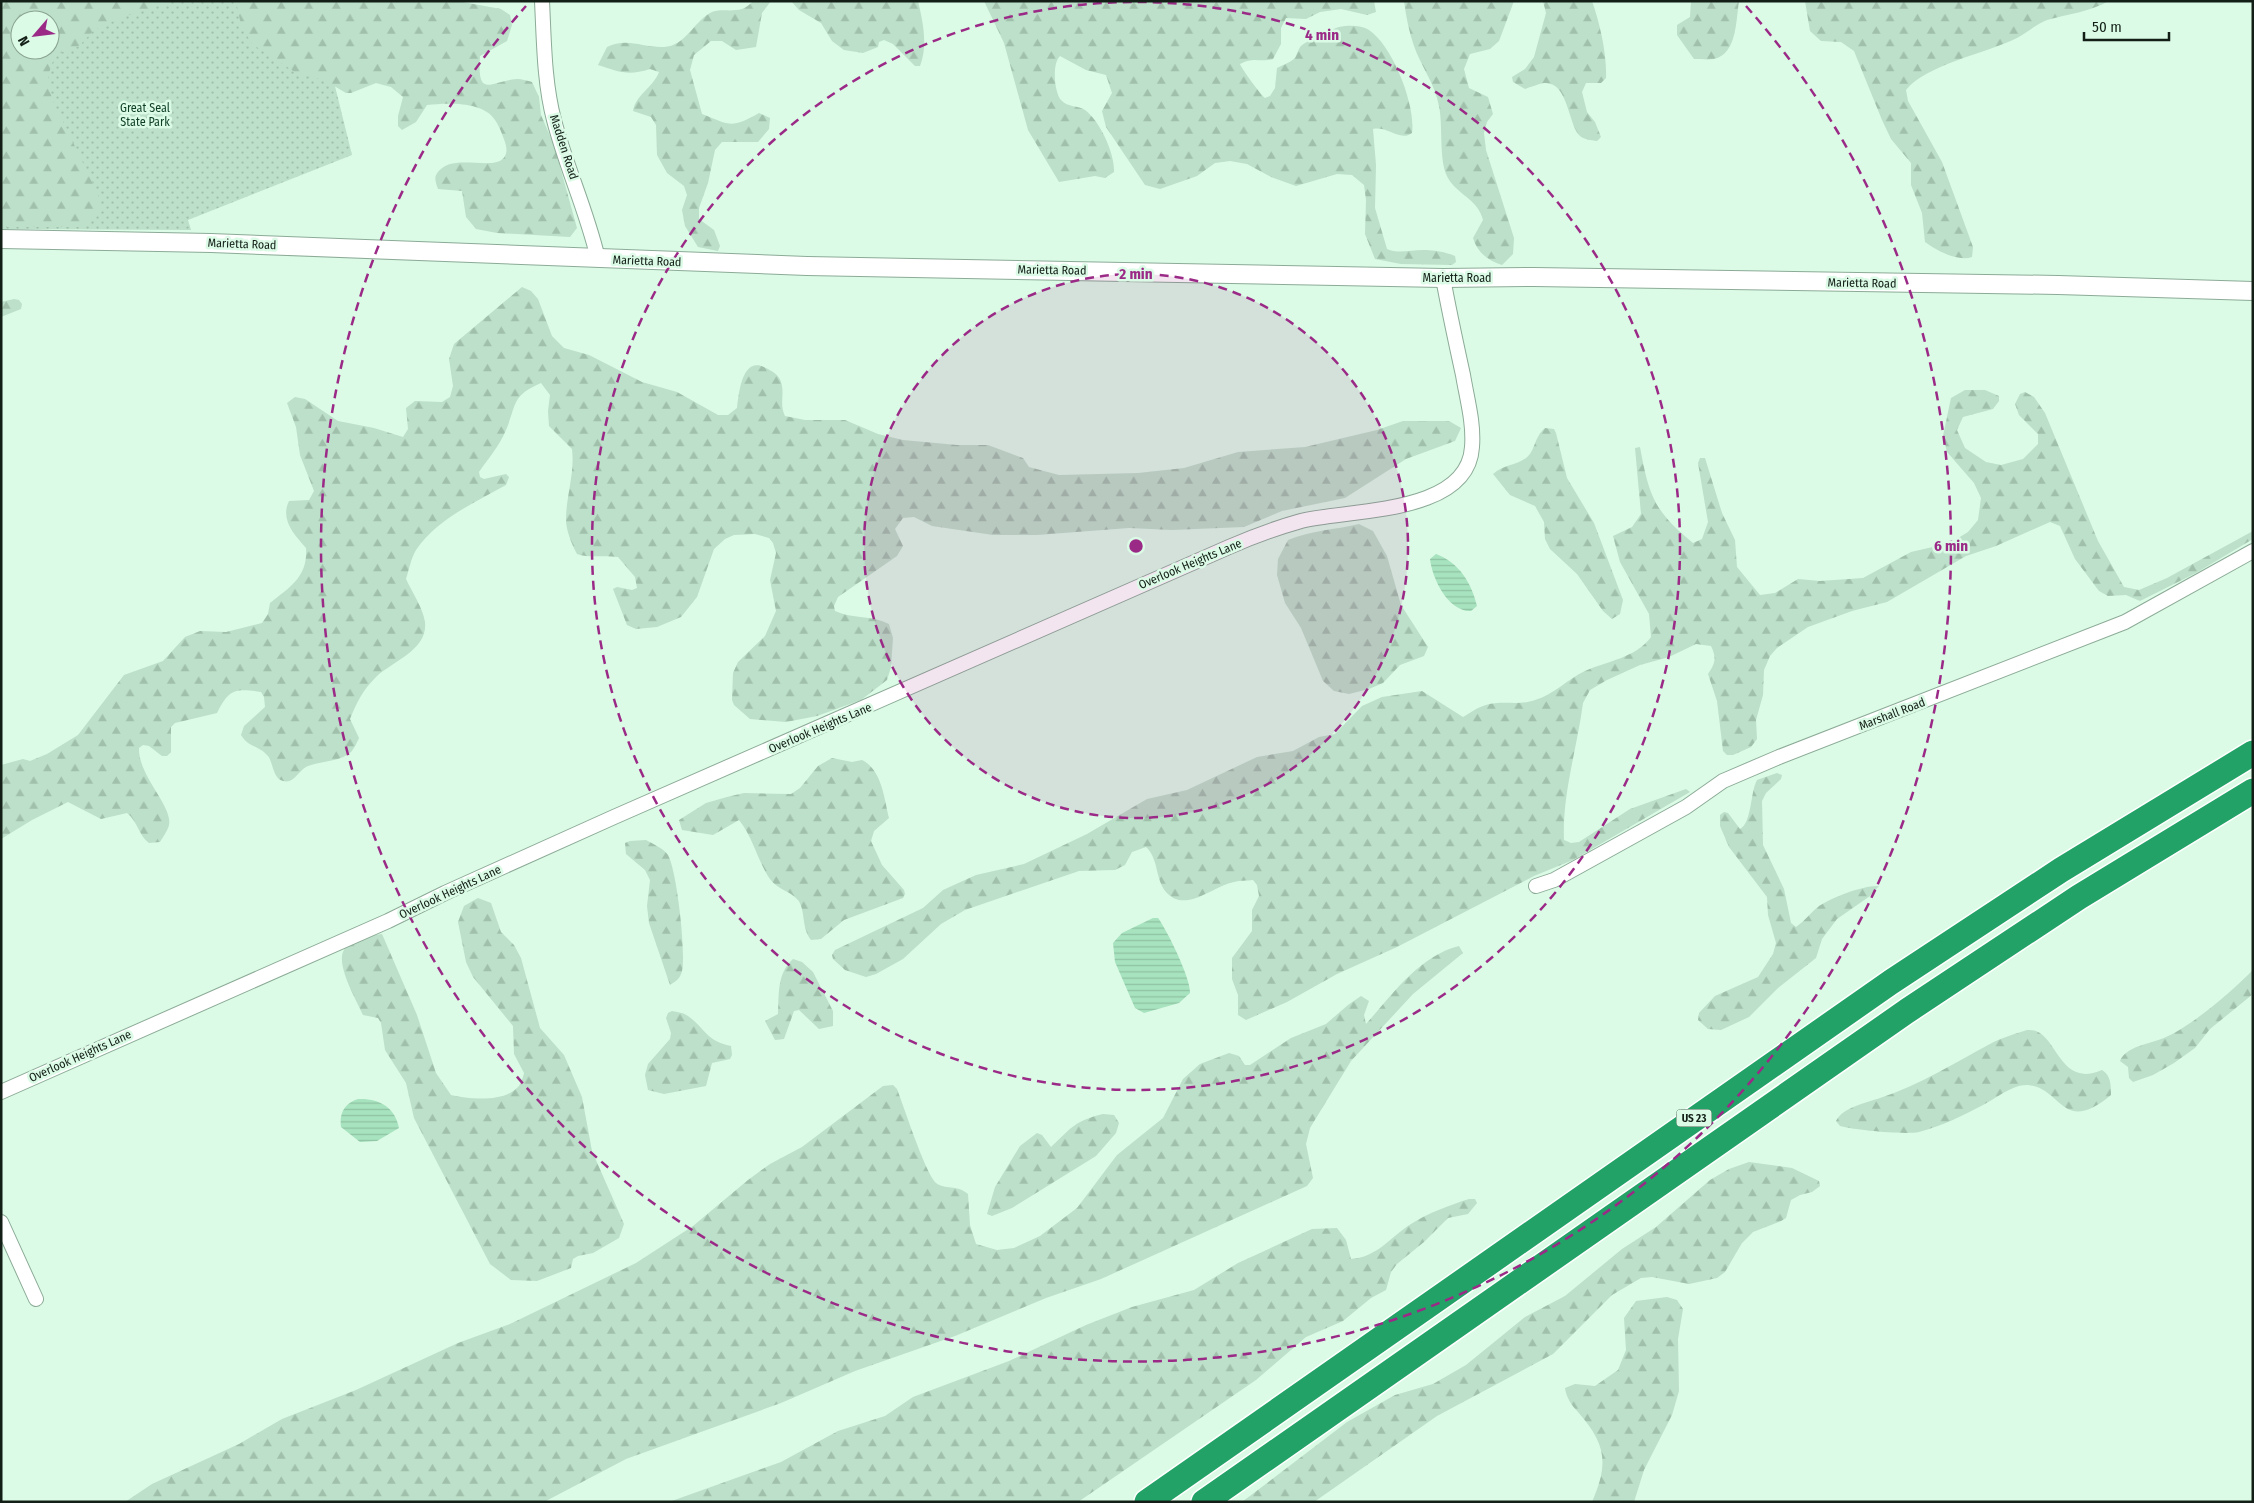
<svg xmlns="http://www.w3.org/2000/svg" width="2254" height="1503" viewBox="0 0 2254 1503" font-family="'Fira Sans Condensed',sans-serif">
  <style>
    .grass { fill: url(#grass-dots); fill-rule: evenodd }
    .forest { fill: url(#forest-firs); fill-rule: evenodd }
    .water { fill: url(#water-rules) }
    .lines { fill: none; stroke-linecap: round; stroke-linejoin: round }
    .minor-casing { stroke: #8cab97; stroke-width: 16 }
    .tertiary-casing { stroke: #8cab97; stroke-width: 20 }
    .motorway-casing { stroke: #fff; stroke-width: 28 }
    .minor { stroke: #fff; stroke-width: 14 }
    .tertiary { stroke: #fff; stroke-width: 18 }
    .motorway { stroke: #22a266; stroke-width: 25 }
    .ring { fill: none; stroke: #9b2a87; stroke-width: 2.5; stroke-dasharray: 9 6 }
    .labels { text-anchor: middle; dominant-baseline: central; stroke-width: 5; stroke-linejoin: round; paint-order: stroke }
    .shield { fill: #dbfbe6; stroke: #4e6054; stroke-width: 1 }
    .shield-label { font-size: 11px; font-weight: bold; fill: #121e16 }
    .park-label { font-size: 12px; fill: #0f3e26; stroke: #dbfbe6 }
    .street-label { font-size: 12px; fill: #121e16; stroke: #dbfbe6 }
    .centre { fill: #9b2a87; stroke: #dbfbe6; stroke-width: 2.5 }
    .ring-label { font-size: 15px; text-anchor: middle; font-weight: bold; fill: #9b2a87; stroke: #dbfbe6; stroke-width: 5; stroke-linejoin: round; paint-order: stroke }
  </style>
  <defs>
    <pattern id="grass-dots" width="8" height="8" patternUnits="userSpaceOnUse" patternTransform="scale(1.25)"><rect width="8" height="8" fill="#bce0c9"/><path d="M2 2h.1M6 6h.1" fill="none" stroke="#a1c0ac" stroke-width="1.8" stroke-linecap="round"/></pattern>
    <pattern id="forest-firs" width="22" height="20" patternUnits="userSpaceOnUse" patternTransform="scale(1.25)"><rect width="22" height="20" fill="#bce0c9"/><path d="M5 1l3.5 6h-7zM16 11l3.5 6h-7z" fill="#a1c0ac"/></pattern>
    <pattern id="water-rules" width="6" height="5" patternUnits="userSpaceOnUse" patternTransform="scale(1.25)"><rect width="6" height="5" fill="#a7e3be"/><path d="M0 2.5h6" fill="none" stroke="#8fc2a3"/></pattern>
  </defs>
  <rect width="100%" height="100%" fill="#dbfbe6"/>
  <path class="grass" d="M 1,1 L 343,1 L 330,66 L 352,155 L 188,220 L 191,230 L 1,229 ZM 20,20 L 50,20 L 50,50 L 20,50 Z"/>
  <path class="forest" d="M 1,1 L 172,1 L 120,18 L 93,31 L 79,46 L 55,55 L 48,76 L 52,99 L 99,196 L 101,211 L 98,215 L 82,227 L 1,227 ZM 20,20 L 50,20 L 50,50 L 20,50 Z
    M 236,1 L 457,1 L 501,9 L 510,15 L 512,25 L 507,41 L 480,56 C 477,100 490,81 517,79 C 522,79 528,81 532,82 L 539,97 L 541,115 L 554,145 L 577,228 L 570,237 L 497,233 L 476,229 L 466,217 L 462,191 L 438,189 C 435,180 433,176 441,169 C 457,154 497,172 505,156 C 509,149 504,140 502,134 C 500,129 498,124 495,120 C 483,101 447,103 427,105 L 416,122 L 402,130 L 398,126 L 398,116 L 403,97 L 391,87 L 376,83 L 351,93 L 346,93 L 324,80 L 298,74 L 252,44 L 241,25 Z
    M 753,1 L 771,1 L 762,13 L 756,47 L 736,50 L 722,41 L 711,41 L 694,55 L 690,70 L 702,114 C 730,125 731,129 759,113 L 770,118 L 769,129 L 758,142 L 722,142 L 715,150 L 708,183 L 699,208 L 699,219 L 714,230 L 720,246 L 718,251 L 698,247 L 685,226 L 682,210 L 687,195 L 684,186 L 667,173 L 657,155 L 656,125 L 651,117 L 633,111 C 636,94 653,88 659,72 L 650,69 C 628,76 619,72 598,65 L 607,47 C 627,37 643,48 664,47 C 685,46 693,23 710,13 C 723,6 740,17 753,1 Z
    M 791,1 L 918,1 C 923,22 928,46 920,66 L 915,66 L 893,44 L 884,40 L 879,42 L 878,47 L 863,53 L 844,50 L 832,41 L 821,23 L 799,10 Z
    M 984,1 L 1374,1 L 1376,12 L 1367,15 L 1341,9 L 1320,12 L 1306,19 L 1286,18 L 1281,28 L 1281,44 L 1273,59 C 1259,63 1255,56 1240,64 C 1241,68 1261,95 1265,98 L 1270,96 L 1275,88 L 1277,68 C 1282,65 1289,63 1294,59 C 1297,56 1298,49 1301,46 C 1307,41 1332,29 1339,27 C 1349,25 1361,25 1369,30 C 1393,46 1416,106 1412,133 C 1400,142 1388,126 1373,129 L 1376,165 L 1375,208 L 1387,249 C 1398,254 1411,250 1423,250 C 1433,250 1446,252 1455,256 L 1456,262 L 1452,265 L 1401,264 L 1375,259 L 1365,234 L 1366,200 L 1364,185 L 1352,175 L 1337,174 L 1296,186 L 1271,177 L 1247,164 L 1230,161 L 1215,163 L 1197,176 L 1160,189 L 1145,185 L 1106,127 L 1102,111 L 1112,93 L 1106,75 L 1086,70 L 1060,56 C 1052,63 1054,92 1061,100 C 1068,108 1078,105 1085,110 C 1100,121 1115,154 1114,172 L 1105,178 L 1095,176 L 1059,182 L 1028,130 L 1004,43 Z
    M 1404,1 L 1514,1 L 1499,41 L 1490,49 L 1470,54 L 1464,69 L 1469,88 L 1488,97 L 1493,114 L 1487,122 L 1484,133 L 1486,150 L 1514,238 L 1513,254 L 1502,265 C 1488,261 1477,252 1473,238 L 1483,220 C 1478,198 1454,194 1446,174 C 1439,155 1443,126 1439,106 C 1435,84 1421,66 1414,46 C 1409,32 1406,16 1404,1 Z
    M 1543,1 L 1592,1 C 1600,24 1607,54 1606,78 L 1601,83 L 1586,83 L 1582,92 L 1587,112 L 1595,122 L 1601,137 L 1597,141 C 1591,140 1584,140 1579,135 C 1568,123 1568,81 1544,83 C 1538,84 1531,87 1525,89 L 1513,82 L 1512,77 L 1525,69 L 1534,57 L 1546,13 Z
    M 1691,1 L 1739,1 C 1736,20 1737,54 1714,59 C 1708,60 1700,59 1694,59 L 1677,35 L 1677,25 L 1690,17 Z
    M 1805,1 L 2109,1 C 2089,12 2068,14 2047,20 C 2036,24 2027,33 2017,38 C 1987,53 1925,65 1906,90 L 1908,101 L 1942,162 L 1973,247 L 1972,257 C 1957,262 1936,250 1925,242 L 1922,213 L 1911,185 L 1911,163 L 1891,139 L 1882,120 L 1854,51 L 1841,42 L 1821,41 L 1810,31 Z
    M 522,287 L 531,291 L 538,299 L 552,336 L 564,348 L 589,355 L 642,382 L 677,392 L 718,415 L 728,415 L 737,408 C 739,393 742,353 768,369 C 773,372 779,375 781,382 C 785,394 779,404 785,416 L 805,420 L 845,420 L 878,434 L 903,440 L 957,445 L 988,445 L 1023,458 L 1029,467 L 1059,475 L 1138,473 L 1184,468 L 1238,452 L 1305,447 L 1377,430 L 1403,421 L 1449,421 L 1461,428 L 1455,441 L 1406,459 L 1345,498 L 1282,511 L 1244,527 L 1172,530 L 1129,528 L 1037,535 L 993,535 L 932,526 L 914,517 L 903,518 L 895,529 L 903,546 L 897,556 L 838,597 L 834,606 L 835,611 C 852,619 872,615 889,624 L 893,638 L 891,667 L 887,680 L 861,700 L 817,716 L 786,722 L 750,719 L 734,705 L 732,700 L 733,673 L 738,662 L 765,636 L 776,611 L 770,580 L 776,553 L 773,543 L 769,538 L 755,534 L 734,535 L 725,539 L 714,549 L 697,597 L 681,617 L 657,627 L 636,629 L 627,625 L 613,589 L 617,587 L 632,590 L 637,588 L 635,577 L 618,557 C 605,555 587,558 577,554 C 572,545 566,530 566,520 C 566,496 575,473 572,449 L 549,426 L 548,411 L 550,395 L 541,383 C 511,396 517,404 506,430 C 500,445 488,459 479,472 L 480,477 L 484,479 L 506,474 L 509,477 L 506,485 C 474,503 437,519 416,550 C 411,558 409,570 406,579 C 412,592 423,608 425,622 C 428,650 393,661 376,677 C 362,691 357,702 350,719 L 359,738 C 357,742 354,749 351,752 C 340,762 321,761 308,766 C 298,770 295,784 283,781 C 273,779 273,762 268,756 C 259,745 249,748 241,735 L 244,726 L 265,707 L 264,697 L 261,692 C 235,688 229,689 217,713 L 175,723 L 171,727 L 171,752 L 167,756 L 162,756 L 149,746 L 143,745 L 139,748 C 138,776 173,806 169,825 C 168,830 163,837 160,842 L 149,843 C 139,836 138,822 127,813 L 101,819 L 68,802 L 32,820 L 1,839 L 1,765 L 23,759 L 30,761 L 47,754 L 78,735 L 124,675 L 163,661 L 185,637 L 200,631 L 226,632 L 262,623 L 268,614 L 270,603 C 290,587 308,577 306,548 C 294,534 280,520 289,501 L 309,500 L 314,491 L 300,455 L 296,427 L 287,403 L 295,397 L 305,399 L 338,421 L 374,428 L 403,437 L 408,429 L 406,408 L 415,401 L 442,402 L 450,397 L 453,386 L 449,359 L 454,344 Z
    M 14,299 L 19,300 L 22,304 L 21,309 L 1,317 L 1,302 Z
    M 1965,390 L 1985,390 L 1999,396 L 1999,401 L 1993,409 L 1963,417 L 1957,430 L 1965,448 L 1986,462 L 2001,465 L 2023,459 L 2038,444 L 2038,434 L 2019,415 L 2015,404 L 2020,394 L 2025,392 L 2034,397 L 2045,413 L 2098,541 L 2124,587 L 2139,590 L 2167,578 L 2253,531 L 2253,539 L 2196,573 L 2140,601 L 2126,595 L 2108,596 L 2099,591 L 2075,559 L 2060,526 L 2050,522 L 1996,546 L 1966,556 L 1887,602 L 1852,611 L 1808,627 L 1777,648 L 1770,656 L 1764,670 L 1763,695 L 1756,720 L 1757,739 L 1751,747 L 1733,755 L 1727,755 L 1723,751 L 1717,701 L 1708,674 C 1715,664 1717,658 1711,646 L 1696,644 L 1669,657 L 1640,665 L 1607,680 L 1590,690 L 1583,703 C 1577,749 1562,794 1564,840 L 1571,843 L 1579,842 L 1630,809 L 1686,789 L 1690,792 L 1573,860 L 1534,876 L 1397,947 L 1337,974 L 1287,1002 L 1246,1020 L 1238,1015 L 1238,995 L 1232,979 L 1232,958 L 1252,931 L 1252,910 L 1259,896 L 1257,885 L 1253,880 C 1247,881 1240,880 1234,882 C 1213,886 1185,914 1166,892 C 1155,879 1159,859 1146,847 L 1132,852 L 1125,865 L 1115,870 L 1079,871 L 965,910 L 941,924 L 903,959 L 876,974 L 866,977 L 845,970 L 833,959 L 832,955 L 835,950 L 923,908 L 943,890 L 976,875 L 1024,864 L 1087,834 L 1147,799 L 1187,790 L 1257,757 L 1293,751 L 1319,737 L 1335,734 L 1362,706 L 1382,697 L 1422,691 L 1463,717 C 1470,713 1478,707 1486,705 C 1503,700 1519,706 1535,700 C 1553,695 1568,679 1585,671 C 1607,661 1636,658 1651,637 L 1649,614 L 1620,562 L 1613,536 L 1632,527 L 1641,514 L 1635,448 L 1640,447 C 1649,496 1654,511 1693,543 L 1702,539 L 1708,522 L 1698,463 L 1700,458 L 1705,458 L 1722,513 L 1735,540 L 1737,567 L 1760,595 L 1775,593 L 1798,579 L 1820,581 L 1863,578 L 1911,552 L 1950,543 L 1968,532 L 1978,520 L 1981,498 L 1974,483 L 1947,452 L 1943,436 L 1951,398 Z
    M 1545,428 L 1554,429 L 1556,433 L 1567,478 L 1594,523 L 1623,600 L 1620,614 L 1612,619 L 1603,611 L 1577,574 L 1550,549 L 1545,539 L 1544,522 L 1535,506 L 1510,495 L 1493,474 C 1504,464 1515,466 1526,458 C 1535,452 1534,437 1545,428 Z
    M 1359,524 L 1373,531 L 1387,556 L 1401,605 L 1428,647 L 1424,656 L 1400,665 L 1383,683 L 1369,689 L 1349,694 L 1334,691 L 1323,681 L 1301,628 L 1285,603 L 1277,575 L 1278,559 L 1288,540 C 1312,530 1334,530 1359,524 Z
    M 832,758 L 852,762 L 862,760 C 882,770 884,798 889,818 L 874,831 L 871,841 L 882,865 L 904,890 L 905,894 L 903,898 L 844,920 L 821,939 L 811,940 C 801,927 806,911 798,900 C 790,891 777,889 770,879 C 757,860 753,837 739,820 L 713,835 L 682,830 L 679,820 L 706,803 L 727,797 L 744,793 L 791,794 L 800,788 L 818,766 Z
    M 1777,773 L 1782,775 L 1781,779 L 1766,793 L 1762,801 L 1763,845 L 1784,889 L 1791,923 L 1796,927 C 1805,921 1811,912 1819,906 C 1833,897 1864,885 1879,886 L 1870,896 L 1837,919 L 1822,939 L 1816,958 L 1778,988 L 1749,1017 L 1721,1030 L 1708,1029 L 1698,1020 L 1699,1013 L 1715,996 L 1758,977 L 1773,954 L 1776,943 L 1768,915 L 1767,897 L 1729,847 L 1720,826 L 1720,815 L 1724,812 L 1728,813 L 1740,829 C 1752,823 1750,793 1757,780 Z
    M 646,840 C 653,844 663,848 668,855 C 677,871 686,953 682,971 C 680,979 676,981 670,985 L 649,923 L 647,906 L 650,880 L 645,870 L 626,854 L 625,843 L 630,841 Z
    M 478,898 L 491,903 L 501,932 L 514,945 L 521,958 L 540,1028 L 564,1055 L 582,1097 L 592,1151 L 624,1224 L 619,1238 L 593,1253 L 578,1256 L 573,1259 L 571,1268 L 537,1281 L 511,1280 L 490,1264 L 414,1118 L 406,1083 L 385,1050 L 381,1023 L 378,1018 L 363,1015 C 357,1001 335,964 344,950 C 346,946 352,943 356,941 C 365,937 372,935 382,934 L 417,1015 L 436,1073 L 451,1095 C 469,1099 503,1103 518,1087 C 521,1084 523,1077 524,1073 L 514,1054 L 513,1026 L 473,977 L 466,962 L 458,922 L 464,906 Z
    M 1459,946 L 1463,953 L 1413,994 L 1351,1061 L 1310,1128 L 1306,1144 L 1313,1178 L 1307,1186 L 1101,1279 L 1046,1298 L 955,1336 L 855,1371 L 781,1403 L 626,1459 L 544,1502 L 125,1502 L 152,1484 L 239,1444 L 282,1419 L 356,1390 L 458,1343 L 510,1324 L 636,1263 L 693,1226 L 748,1180 L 770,1164 L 802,1147 L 883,1086 L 893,1085 L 897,1089 C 904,1107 925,1172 936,1183 C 945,1190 956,1184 968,1194 L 970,1225 L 976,1244 L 997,1250 L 1014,1248 L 1040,1236 L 1077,1208 L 1117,1155 L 1163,1118 L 1183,1079 L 1200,1064 L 1229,1053 L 1239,1056 L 1245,1065 L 1250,1065 L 1291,1038 L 1326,1024 L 1348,1005 L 1361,996 L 1369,1001 L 1364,1015 L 1366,1024 C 1392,995 1419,956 1459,946 Z
    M 793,959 L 802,962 L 813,972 L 833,1011 L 833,1026 L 819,1029 L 799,1010 L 794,1011 L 784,1039 L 775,1040 L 765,1021 L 778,1014 C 779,994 777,973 793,959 Z
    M 2253,970 L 2253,994 L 2210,1029 L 2195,1048 L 2174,1063 L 2153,1075 L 2133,1082 L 2129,1078 L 2128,1067 L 2120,1061 C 2126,1046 2150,1044 2164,1038 C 2192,1026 2231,992 2253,970 Z
    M 672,1011 C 677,1012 684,1013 688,1016 C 706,1029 706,1041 731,1046 L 732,1055 L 730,1059 L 712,1063 L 706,1086 L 664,1094 L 648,1090 L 645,1075 L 648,1064 L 670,1039 L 671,1033 L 666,1018 L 668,1013 Z
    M 2027,1030 C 2058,1027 2056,1090 2102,1070 C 2111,1075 2111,1086 2111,1095 C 2062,1136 2062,1088 2028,1085 C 2013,1084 1995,1099 1983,1105 C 1962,1116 1942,1126 1919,1132 C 1904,1135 1855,1130 1840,1126 L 1836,1121 C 1843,1107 1866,1103 1880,1098 C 1920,1085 1954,1063 1990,1044 C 2001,1038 2015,1034 2027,1030 Z
    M 1103,1114 L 1114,1115 L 1119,1123 L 1116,1133 L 1096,1156 L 1012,1208 L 992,1216 L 987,1214 L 995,1187 L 1020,1146 L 1037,1133 L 1042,1135 L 1051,1147 C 1072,1127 1075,1121 1103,1114 Z
    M 1749,1162 L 1792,1168 L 1819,1181 L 1820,1186 L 1812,1192 L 1800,1195 L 1791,1200 L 1786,1218 L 1781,1221 L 1753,1232 L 1742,1243 L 1725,1272 L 1717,1278 L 1689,1284 L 1652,1277 L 1641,1278 L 1612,1295 L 1553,1354 L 1437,1416 L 1314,1502 L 1242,1502 L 1347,1422 L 1395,1395 L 1433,1384 L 1466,1365 L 1525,1317 L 1565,1296 L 1622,1249 L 1656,1227 L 1710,1180 L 1729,1169 Z
    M 1469,1199 L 1475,1199 L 1477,1203 L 1468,1214 L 1448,1218 L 1424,1242 L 1397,1264 L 1391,1272 L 1386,1290 L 1371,1298 L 1343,1321 L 1306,1337 L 1256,1380 L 1078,1502 L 669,1502 L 781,1462 L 838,1431 L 885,1416 L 913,1397 L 1009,1361 L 1086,1325 L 1132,1307 L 1194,1290 L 1238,1263 L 1312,1229 L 1337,1228 L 1346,1240 L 1351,1259 C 1378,1257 1390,1237 1411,1224 C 1428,1213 1450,1205 1469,1199 Z
    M 1667,1297 L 1677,1300 L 1683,1309 L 1678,1339 L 1679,1391 L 1672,1415 L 1644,1470 L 1634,1502 L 1592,1502 C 1609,1463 1606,1444 1578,1412 C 1572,1406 1566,1397 1565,1388 L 1575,1384 L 1595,1386 L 1618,1370 L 1626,1350 L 1624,1318 L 1636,1301 Z"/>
  <path class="water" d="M 1436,554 C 1459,562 1472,584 1477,606 L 1471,611 C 1448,612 1432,578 1430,559 Z
    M 1153,918 L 1158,918 C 1167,930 1191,979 1190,993 L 1179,1003 L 1144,1013 L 1135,1008 L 1115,962 L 1113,943 L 1122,933 Z
    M 358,1099 C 379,1098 395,1107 399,1128 L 377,1141 L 360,1142 L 341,1127 C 339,1113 345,1103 358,1099 Z"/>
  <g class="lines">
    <defs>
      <path id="minor" d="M 542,1 C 544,40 544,82 554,120 C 566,167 587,211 598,259
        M 1536,886 L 1554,880 L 1686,807 L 1723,781 L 1779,757 L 2125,622 L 2253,551
        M 1,1092 L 388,921 L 445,893 L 614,817 L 1229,547 C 1252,537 1276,528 1301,521 C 1349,509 1468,515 1472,447 C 1474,423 1467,399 1463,375 C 1456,343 1449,311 1443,278
        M 1,1222 L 36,1299"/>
      <path id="tertiary" d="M 1,239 L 211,243 L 807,266 L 1443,278 L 1534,277 L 2058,285 L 2253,291"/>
      <path id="motorway" d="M 1147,1502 L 1891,982 L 2061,870 L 2253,753
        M 1204,1502 L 1907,1011 L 2079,897 L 2253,791"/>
    </defs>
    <use href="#minor" class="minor-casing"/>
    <use href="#tertiary" class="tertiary-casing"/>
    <use href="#motorway" class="motorway-casing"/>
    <use href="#minor" class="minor"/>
    <use href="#tertiary" class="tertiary"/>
    <use href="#motorway" class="motorway"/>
  </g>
  <circle cx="1136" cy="546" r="272" fill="#9b2a87" fill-opacity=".12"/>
  <g class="ring">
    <circle cx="1136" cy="546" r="272"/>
    <circle cx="1136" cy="546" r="544"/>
    <path d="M1746 6A815 815 0 1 1 526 6"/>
  </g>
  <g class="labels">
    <rect class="shield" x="1676.5" y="1109.5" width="35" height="17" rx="4"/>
    <g class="shield-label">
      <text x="1694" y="1118">US 23</text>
    </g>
    <g class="park-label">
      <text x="145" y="108">Great Seal<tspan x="145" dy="14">State Park</tspan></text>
    </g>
    <g class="street-label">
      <text transform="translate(564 147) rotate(72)">Madden Road</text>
      <text transform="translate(242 244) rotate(2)">Marietta Road</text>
      <text transform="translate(647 261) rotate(2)">Marietta Road</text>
      <text transform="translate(1052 270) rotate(1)">Marietta Road</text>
      <text x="1457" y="278">Marietta Road</text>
      <text transform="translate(1862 283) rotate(1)">Marietta Road</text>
      <text transform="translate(1190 564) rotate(-23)">Overlook Heights Lane</text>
      <text transform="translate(1892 714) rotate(-21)">Marshall Road</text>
      <text transform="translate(820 728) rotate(-23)">Overlook Heights Lane</text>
      <text transform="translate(450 892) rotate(-25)">Overlook Heights Lane</text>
      <text transform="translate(80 1056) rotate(-24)">Overlook Heights Lane</text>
    </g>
  </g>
  <circle cx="1136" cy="546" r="8" class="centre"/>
  <g class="ring-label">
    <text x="1322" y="40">4 min</text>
    <text x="1136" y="279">2 min</text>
    <text x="1951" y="551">6 min</text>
  </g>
  <rect width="2254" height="1503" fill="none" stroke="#121e16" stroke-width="5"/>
  <g transform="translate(35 35) rotate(242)"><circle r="24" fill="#dbfbe6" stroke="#8ba393"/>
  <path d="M0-4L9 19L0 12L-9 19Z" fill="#9b2a87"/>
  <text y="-8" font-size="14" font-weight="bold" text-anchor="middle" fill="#121e16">N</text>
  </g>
  <path d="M2084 32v8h85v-8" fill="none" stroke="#121e16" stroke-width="2.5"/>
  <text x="2092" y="32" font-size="15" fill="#121e16" stroke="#dbfbe6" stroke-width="4" paint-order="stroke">50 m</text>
</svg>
